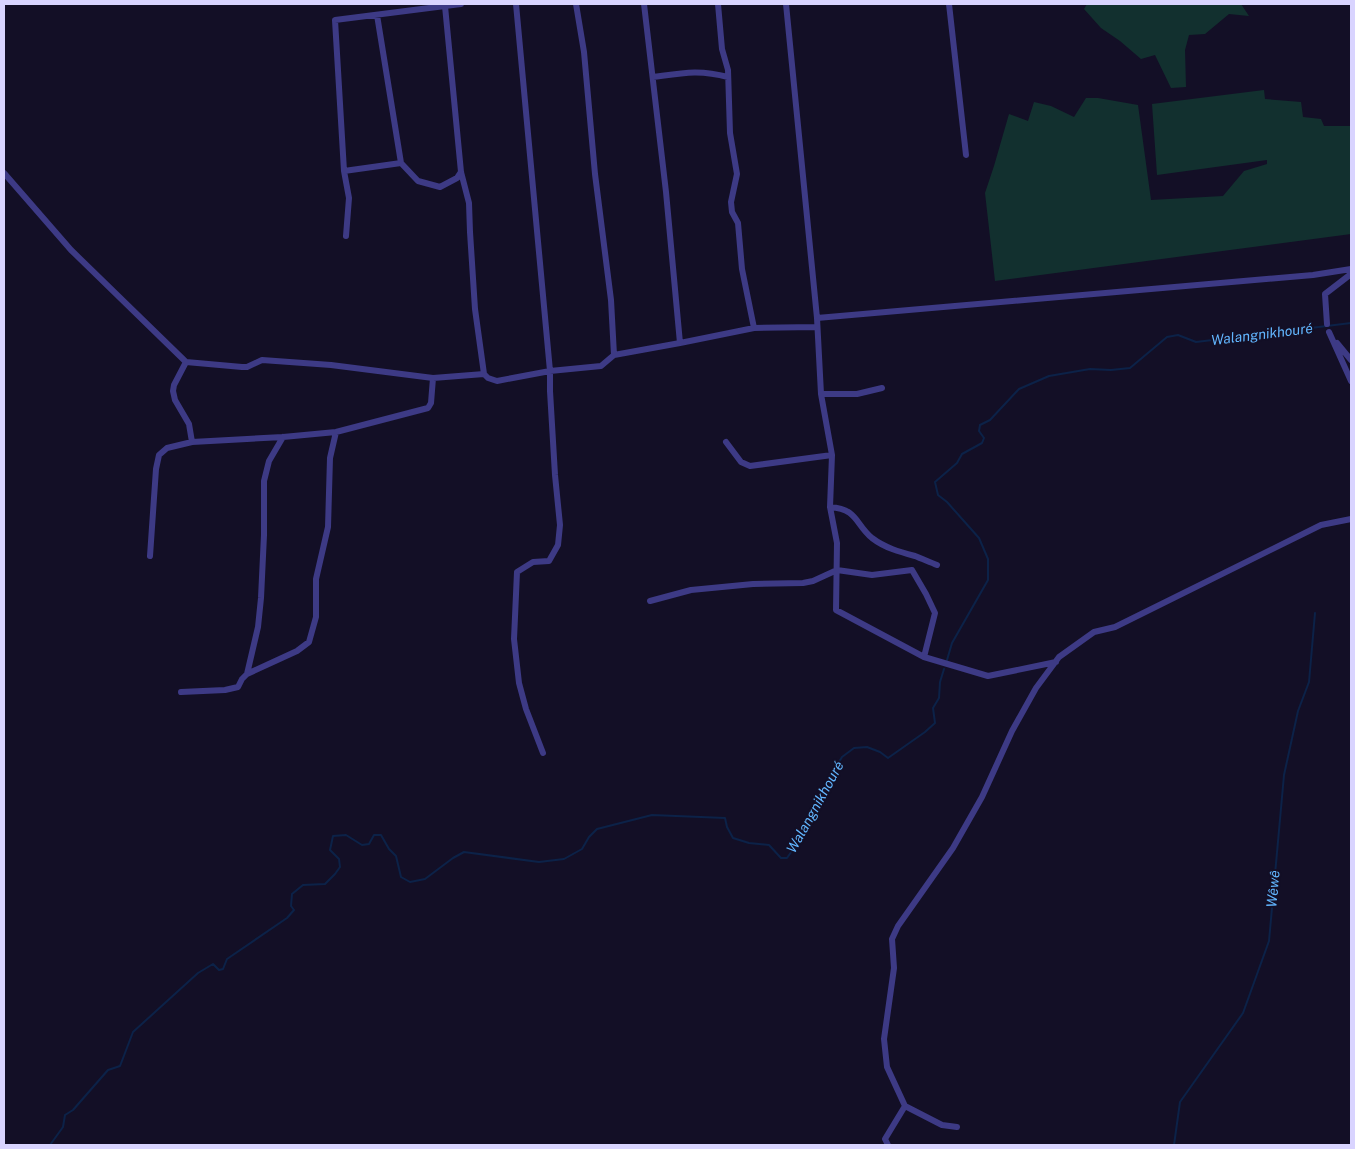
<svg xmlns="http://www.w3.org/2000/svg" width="1355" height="1149" viewBox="0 0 1355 1149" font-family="'Public Sans',sans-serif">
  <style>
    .green { fill: #12302f }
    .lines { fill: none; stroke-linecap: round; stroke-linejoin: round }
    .stream { stroke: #0c2248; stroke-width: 2 }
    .minor { stroke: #3d3a85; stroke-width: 6 }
    .labels { text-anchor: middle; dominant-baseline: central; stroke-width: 4; stroke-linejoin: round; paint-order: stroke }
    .water-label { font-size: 14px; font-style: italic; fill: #62b6ff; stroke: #130f26 }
  </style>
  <rect width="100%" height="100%" fill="#130f26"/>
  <path class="green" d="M 1087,4 L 1241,4 L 1249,16 L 1229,14 L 1205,34 L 1189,35 L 1185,50 L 1186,87 L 1171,88 L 1155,55 L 1141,59 L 1120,41 L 1101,28 L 1084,9 Z
    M 1264,90 L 1265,99 L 1301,102 L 1303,117 L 1321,119 L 1324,126 L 1351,126 L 1351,234 L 995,281 L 985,193 L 994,166 L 1009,114 L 1028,121 L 1034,102 L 1051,106 L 1074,117 L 1086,98 L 1098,98 L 1138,105 L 1151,200 L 1223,196 L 1244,171 L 1267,164 L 1267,160 L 1157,175 L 1152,104 Z"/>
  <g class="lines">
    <path class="stream" d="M 947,660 L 952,643 L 988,580 L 988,559 L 979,538 L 947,502 L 938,495 L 935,482 L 957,463 L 962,454 L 982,443 L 984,438 L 979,431 L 980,425 L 990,420 L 1019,389 L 1049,376 L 1090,369 L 1111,370 L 1130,368 L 1167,337 L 1178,335 L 1196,342 L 1351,323
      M 50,1145 L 63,1127 L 65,1115 L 73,1110 L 108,1070 L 120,1066 L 133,1032 L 198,973 L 213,964 L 219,970 L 223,969 L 227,959 L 287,918 L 294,910 L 291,906 L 292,894 L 303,885 L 325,884 L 335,874 L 340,867 L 339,859 L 330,850 L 333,836 L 346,835 L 362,845 L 369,844 L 374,835 L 381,835 L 389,849 L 396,856 L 401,877 L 410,882 L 425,879 L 453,858 L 464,852 L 539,862 L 564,859 L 582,849 L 589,837 L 597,829 L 652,815 L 725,818 L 727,827 L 733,838 L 749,843 L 769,845 L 781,858 L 787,858 L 794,848 L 808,816 L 821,792 L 842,757 L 854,748 L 867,747 L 880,752 L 888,758 L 925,732 L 935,723 L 933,708 L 939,698 L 940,682 L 944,669
      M 1174,1145 L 1180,1102 L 1243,1013 L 1269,941 L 1284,775 L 1298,711 L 1309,682 L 1315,613"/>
    <path class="minor" d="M 445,4 L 445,6 L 335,20 L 344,171 L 401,163 L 418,181 L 440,187 L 457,178 L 461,172
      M 461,4 L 445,6 L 461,172 L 469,203 L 470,232 L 475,309 L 484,374
      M 516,4 L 550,371 L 550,391 L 555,475 L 560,525 L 558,545 L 549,561 L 533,562 L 517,572 L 514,639 L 519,683 L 526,709 L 543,753
      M 644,4 L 666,192 L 680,343
      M 718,4 L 722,49 L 728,70 L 730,133 L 737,174 L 731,202 L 732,212 L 738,223 L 742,269 L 754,328
      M 786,4 L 817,318 L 821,394 L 832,455 L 830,507 L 837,543 L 836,610 L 924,657 L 988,676 L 1056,662
      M 949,4 L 966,155
      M 377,15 L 401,163
      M 653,77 C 682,73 699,69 728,77
      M 344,171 L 349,198 L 346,236
      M 4,173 L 71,250 L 186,362
      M 817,318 L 1313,275 L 1351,269
      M 1327,324 L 1325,294 L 1351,274
      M 1329,332 L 1351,381
      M 1337,343 L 1351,360
      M 614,355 L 680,343 L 754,328 L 817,327
      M 821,394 L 857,394 L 882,388
      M 192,442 L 189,424 L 175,400 L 173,391 L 174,385 L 186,362 L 242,367 L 247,367 L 262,360 L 331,365 L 433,378
      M 726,442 L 741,462 L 750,466 L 832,455
      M 830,507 C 858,509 855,524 872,538 C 885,548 900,552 915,556 C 922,559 930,562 937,565
      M 150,556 L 156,469 L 159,455 L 167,448 L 192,442 L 283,437 L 336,432 L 428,408 L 431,403 L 433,378 L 484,374 L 488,378 L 497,381 L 550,371 L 601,366 L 614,355 L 611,300 L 595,174 L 584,52 L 576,4
      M 650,601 L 691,590 L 753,584 L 803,583 L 813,581 L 837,570 L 872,575 L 912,570 L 926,594 L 935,613 L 924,657
      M 247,674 L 258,627 L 261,598 L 264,535 L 264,481 L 269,461 L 283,437
      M 181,692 L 225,690 L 238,687 L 242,679 L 247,674 L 297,651 L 309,642 L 316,617 L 316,579 L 328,527 L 330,458 L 336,432
      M 905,1106 L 942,1125 L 957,1127
      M 888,1145 L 885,1139 L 905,1106 L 887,1067 L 884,1039 L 894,968 L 892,939 L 898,926 L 953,848 L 982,797 L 1012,731 L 1036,688 L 1059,657 L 1094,632 L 1115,627 L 1321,525 L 1351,519"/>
  </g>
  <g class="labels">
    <g class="water-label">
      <text transform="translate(1262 334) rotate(-7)">Walangnikhouré</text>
      <text transform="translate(815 807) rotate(-61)">Walangnikhouré</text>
      <text transform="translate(1273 889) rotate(-85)">Wêwê</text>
    </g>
  </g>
  <rect width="1355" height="1149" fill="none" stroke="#d9d4ff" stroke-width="10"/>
</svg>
